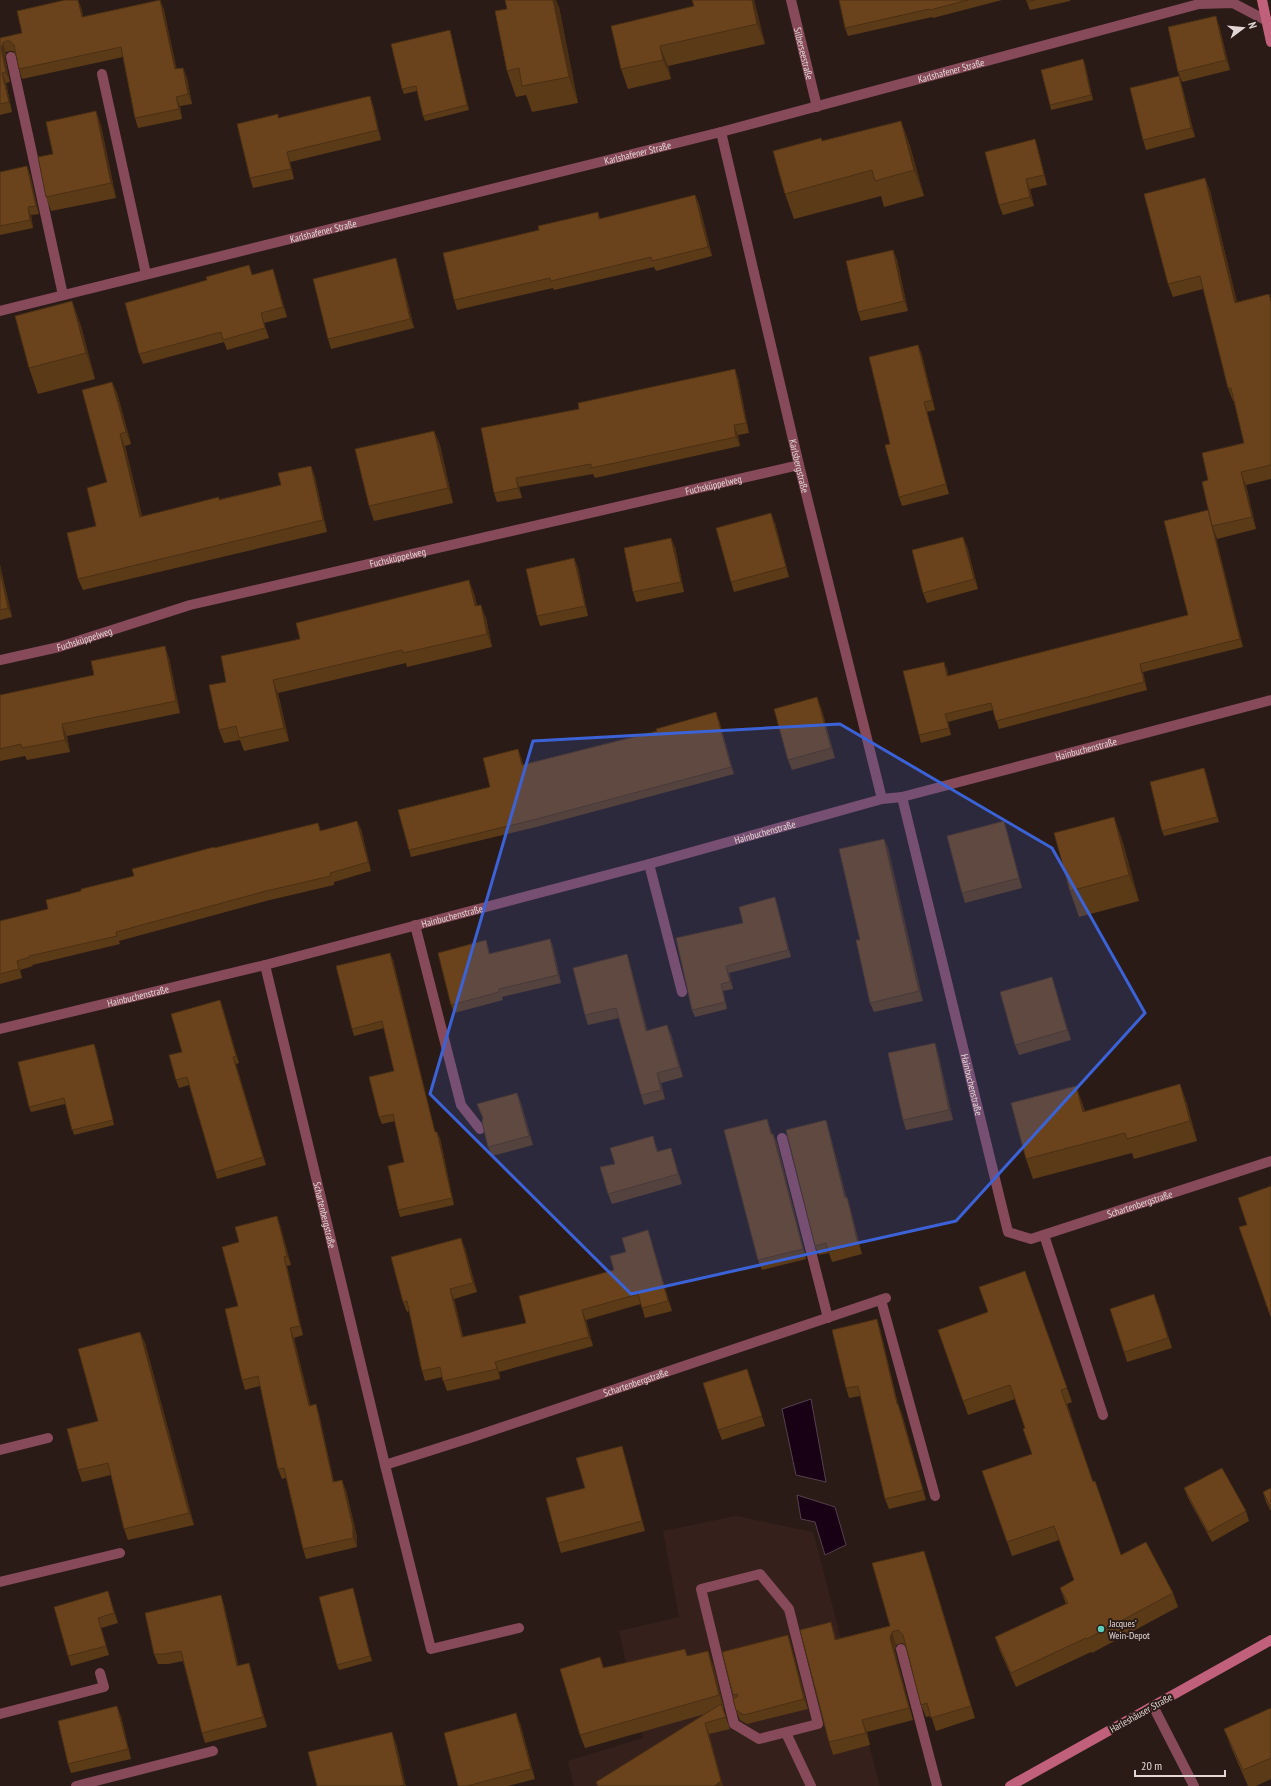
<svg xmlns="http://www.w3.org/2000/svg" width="1271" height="1786" viewBox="0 0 1271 1786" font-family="'PT Sans Narrow',sans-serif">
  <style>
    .built { fill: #36201b }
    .water { fill: #180015; stroke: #55404e }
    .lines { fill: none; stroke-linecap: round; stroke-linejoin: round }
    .lane { stroke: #864a5a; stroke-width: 10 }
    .street { stroke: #864a5a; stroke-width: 10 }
    .secondary { stroke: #c1607b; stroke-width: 10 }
    .wall { fill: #5b3a18 }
    .shaded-wall { fill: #4a2f14 }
    .building { fill: #6a431c; stroke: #4a2f14 }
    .marked { fill: #3b63d7; fill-opacity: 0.2; stroke: #3b63d7; stroke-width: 3; stroke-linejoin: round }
    .poi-dot { fill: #5bcebc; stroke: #2a1b17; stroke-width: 1.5 }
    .labels { text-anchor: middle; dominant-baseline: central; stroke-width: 4; stroke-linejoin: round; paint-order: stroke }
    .street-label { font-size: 10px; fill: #e2d7d4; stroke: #2a1b17 }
    .poi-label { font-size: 10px; fill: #e2d7d4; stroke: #2a1b17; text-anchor: start }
  </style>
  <rect width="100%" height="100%" fill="#2a1b17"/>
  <path class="built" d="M 736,1516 L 813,1532 L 880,1786 L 574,1786 L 568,1761 L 643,1738 L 619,1631 L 679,1617 L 663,1531 Z"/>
  <path class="water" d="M 811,1399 L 826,1482 L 796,1475 L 782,1409 Z
    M 797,1495 L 835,1507 L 846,1545 L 825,1555 L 815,1522 L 801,1519 Z"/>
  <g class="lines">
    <path class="lane" d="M 11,57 L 63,295
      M 102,74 L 146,274
      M 649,864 L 682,992
      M 415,925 L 461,1105 L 480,1129
      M 782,1138 L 828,1318
      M 1044,1235 L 1103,1415
      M 881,1300 L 935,1496
      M 0,1450 L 48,1438
      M 760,1574 L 789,1609 L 818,1724 L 759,1739 L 734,1724 L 701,1589 Z
      M 0,1582 L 120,1553
      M 901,1649 L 937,1786
      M 0,1714 L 104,1687 L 100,1673
      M 786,1733 L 811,1786
      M 76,1786 L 213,1751"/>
    <g class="street">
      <path id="s1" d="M 791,0 L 817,107"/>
      <path id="s2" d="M 721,132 L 799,465 L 882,799"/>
      <path id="s3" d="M 0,311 L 721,132 L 1199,4 L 1233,3 L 1271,23"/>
      <path id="s4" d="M 0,660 L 59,647 L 190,605 L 799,465"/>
      <path id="s5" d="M 902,797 L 1008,1232 L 1031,1239 L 1271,1161"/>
      <path id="s6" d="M 265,965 L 385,1465 L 431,1649 L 519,1628"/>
      <path id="s7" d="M 0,1029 L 265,965 L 649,864 L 882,799 L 902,797 L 1271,700"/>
      <path id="s8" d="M 385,1465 L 473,1437 L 886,1298"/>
      <path d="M 1153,1706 L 1194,1786"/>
    </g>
    <path class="secondary" d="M 1262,0 L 1271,42
      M 1010,1786 L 1271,1640"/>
  </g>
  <path class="wall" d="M 160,0 L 164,10 L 176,69 L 183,68 L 187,78 L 192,104 L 180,106 L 182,119 L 138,128 L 135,118 L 123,57 L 22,79 L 19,69 L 15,53 L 13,51 L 10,51 L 6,52 L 5,58 L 10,82 L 6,83 L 12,112 L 0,115 L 0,38 L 22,33 L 81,7 L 83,17 Z
    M 754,0 L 765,44 L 668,66 L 671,79 L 628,89 L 621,69 L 611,26 Z
    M 839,0 L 1002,0 L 933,18 L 932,17 L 848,36 L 845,28 Z
    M 1026,0 L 1070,0 L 1070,1 L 1030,10 Z
    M 559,7 L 578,103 L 532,112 L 526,95 L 516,97 L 507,71 L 507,9 Z
    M 1219,25 L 1230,70 L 1182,82 L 1178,72 Z
    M 451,35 L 469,110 L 425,121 L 423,116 L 417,91 L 404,94 L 402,89 Z
    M 1083,59 L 1085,64 L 1093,100 L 1051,110 L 1050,105 Z
    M 1179,76 L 1182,86 L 1195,137 L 1146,150 L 1143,140 Z
    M 373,105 L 381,140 L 290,162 L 294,179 L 253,188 L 250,178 L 279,118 Z
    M 96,111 L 101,126 L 116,198 L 51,211 L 46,197 L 53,154 Z
    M 901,121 L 910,146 L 924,196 L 884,207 L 881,196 L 794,219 L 785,194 L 822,141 Z
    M 1035,139 L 1038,149 L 1047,185 L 1030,189 L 1034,206 L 1003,215 L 999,205 Z
    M 0,172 L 30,174 L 39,214 L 31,215 L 33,228 L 0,235 Z
    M 1205,178 L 1210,191 L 1237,302 L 1269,294 L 1271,299 L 1271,479 L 1246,485 L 1256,529 L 1217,539 L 1214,530 L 1243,647 L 1143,672 L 1147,690 L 999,729 L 993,710 L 948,722 L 951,735 L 921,743 L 919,735 L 947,669 L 948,676 L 1188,615 L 1210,515 L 1208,480 L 1244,443 L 1234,401 L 1233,401 L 1228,388 L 1203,289 L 1173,297 L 1168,284 Z
    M 695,195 L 699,204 L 712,256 L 656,271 L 654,267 L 554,290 L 553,288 L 457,310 L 454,300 L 539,230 L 598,212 L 600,219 Z
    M 893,250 L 897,260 L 908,311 L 861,321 L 858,312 Z
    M 399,268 L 414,328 L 331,349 L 328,339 Z
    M 252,275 L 276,279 L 287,317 L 264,323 L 269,338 L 227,350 L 224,342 L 143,364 L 139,354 Z
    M 72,301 L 81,326 L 95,379 L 38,394 L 29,368 Z
    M 918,345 L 922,355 L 935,410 L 927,412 L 949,494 L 902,506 L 899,497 L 890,444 Z
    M 738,378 L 749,433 L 738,435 L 740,446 L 595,478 L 593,474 L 519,487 L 522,498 L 497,502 L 494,493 L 481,428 Z
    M 112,382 L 117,393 L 131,444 L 125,446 L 142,516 L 220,499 L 281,485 L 311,466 L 315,477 L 327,532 L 83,590 L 78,579 L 96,526 L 107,482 Z
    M 434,431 L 440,445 L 453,503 L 374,521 L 369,506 Z
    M 775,523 L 789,577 L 734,592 L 731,582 Z
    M 967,546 L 978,589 L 927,603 L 923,593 Z
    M 675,547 L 684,592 L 636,602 L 633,592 Z
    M 574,558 L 578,568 L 588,616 L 540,626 L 537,616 Z
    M 0,565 L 12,617 L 0,620 Z
    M 474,593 L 477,606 L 486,618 L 492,647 L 407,667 L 406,663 L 278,693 L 289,741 L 244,751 L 240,740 L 224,743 L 219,730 L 226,682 L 300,639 Z
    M 169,658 L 180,713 L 67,736 L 70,752 L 27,760 L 25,756 L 0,761 L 0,695 L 94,675 Z
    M 821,707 L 835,758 L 792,770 L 788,760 Z
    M 719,720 L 734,774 L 536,827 L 411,857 L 409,850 L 490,787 L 521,757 L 523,765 Z
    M 1204,768 L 1219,822 L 1164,836 L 1162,831 Z
    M 1114,817 L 1123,843 L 1139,901 L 1079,917 L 1070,891 Z
    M 318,823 L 321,831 L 361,829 L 371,871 L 334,882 L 334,885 L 270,900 L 119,941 L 120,944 L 32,965 L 33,966 L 20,970 L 22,978 L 0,984 L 0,921 L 48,909 L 134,876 L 214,848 Z
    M 1007,831 L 1022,888 L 965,903 L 962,893 Z
    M 884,839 L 888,848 L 923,1001 L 874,1012 L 870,1003 L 860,940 Z
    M 777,904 L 791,957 L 729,973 L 733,989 L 723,991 L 727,1009 L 695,1017 L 692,1010 L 743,923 Z
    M 550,939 L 553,947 L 561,983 L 502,997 L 503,1000 L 454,1013 L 451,1005 L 486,940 L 490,954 Z
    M 627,954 L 630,964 L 647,1030 L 671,1034 L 683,1077 L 661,1083 L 665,1099 L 644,1105 L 641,1095 L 619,1018 L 588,1025 L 585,1015 Z
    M 393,960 L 435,1132 L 440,1138 L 454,1205 L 400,1217 L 398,1210 L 404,1162 L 395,1121 L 382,1124 L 379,1117 L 394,1071 L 384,1028 L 354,1036 L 352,1029 Z
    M 1055,987 L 1071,1040 L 1019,1055 L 1015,1045 Z
    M 220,1000 L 239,1063 L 236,1064 L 266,1165 L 217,1179 L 189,1085 L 179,1088 L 176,1080 L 182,1052 Z
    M 94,1044 L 96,1049 L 114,1125 L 74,1135 L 65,1104 L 31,1112 L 29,1107 Z
    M 938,1053 L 953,1120 L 906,1130 L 903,1120 Z
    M 1180,1084 L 1187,1104 L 1197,1141 L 1134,1159 L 1132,1153 L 1033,1179 L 1026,1159 L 1076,1086 L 1085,1111 Z
    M 517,1093 L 521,1103 L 533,1145 L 492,1156 L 488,1147 L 483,1119 L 477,1104 Z
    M 767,1119 L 772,1134 L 773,1134 L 777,1143 L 806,1259 L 762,1270 L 758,1260 Z
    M 829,1130 L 846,1197 L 850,1207 L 862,1254 L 832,1262 L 829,1253 L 819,1255 L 815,1246 Z
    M 656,1146 L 658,1151 L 671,1148 L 674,1158 L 682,1184 L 612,1204 L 608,1194 L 615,1164 Z
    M 1271,1186 L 1271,1318 L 1239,1227 L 1247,1225 Z
    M 280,1225 L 291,1265 L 287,1266 L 303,1335 L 294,1338 L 310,1406 L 316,1404 L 319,1414 L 334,1482 L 346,1490 L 357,1537 L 357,1547 L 306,1559 L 303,1549 L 286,1478 L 282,1479 L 278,1469 L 260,1386 L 245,1390 L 242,1380 L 238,1306 L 239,1242 Z
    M 648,1230 L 651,1240 L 672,1311 L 645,1318 L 641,1304 L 586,1320 L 593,1346 L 499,1372 L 500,1379 L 447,1391 L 442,1377 L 425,1381 L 422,1371 L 409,1311 L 407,1312 L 403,1302 L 465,1248 L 477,1292 L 454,1299 L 463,1337 L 526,1323 L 614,1270 L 626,1252 Z
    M 1025,1271 L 1072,1402 L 1067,1404 L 1093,1482 L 1121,1555 L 1173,1593 L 1178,1607 L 1092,1653 L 1091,1652 L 1016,1687 L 1000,1651 L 995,1637 L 1066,1604 L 1060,1588 L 1074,1580 L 1059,1540 L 1012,1556 L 982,1471 L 1032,1454 L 1025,1428 L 1015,1399 L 968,1415 L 938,1330 L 988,1312 Z
    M 1158,1304 L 1172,1348 L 1127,1362 L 1124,1352 Z
    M 880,1329 L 898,1404 L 902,1414 L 926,1500 L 889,1509 L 885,1499 L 860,1396 L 849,1398 L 846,1388 Z
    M 140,1332 L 145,1343 L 194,1525 L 128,1540 L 124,1529 L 111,1475 L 82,1482 L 78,1470 L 98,1421 Z
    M 747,1369 L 765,1426 L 722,1440 L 718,1430 Z
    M 625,1456 L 645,1531 L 561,1553 L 558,1543 L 585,1488 Z
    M 1184,1488 L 1246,1511 L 1249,1521 L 1212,1542 L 1188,1498 Z
    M 1271,1488 L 1271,1511 L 1266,1502 L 1263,1492 Z
    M 928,1563 L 975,1718 L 936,1731 L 931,1716 L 926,1717 L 921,1705 L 906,1646 L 902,1643 L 896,1645 L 895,1651 L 913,1720 L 867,1732 L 870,1745 L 833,1755 L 829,1742 L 831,1622 L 836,1639 L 890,1626 Z
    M 108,1591 L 118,1623 L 101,1628 L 109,1655 L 71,1666 L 68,1656 Z
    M 354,1593 L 372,1661 L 339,1670 L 337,1665 Z
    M 221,1595 L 224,1605 L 238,1666 L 249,1663 L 252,1673 L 267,1727 L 205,1743 L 202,1733 L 183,1661 L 168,1664 L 158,1664 L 154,1654 Z
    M 791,1645 L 808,1709 L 747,1724 L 740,1720 L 736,1710 L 733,1695 Z
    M 688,1656 L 713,1665 L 724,1709 L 723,1709 L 730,1729 L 709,1734 L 723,1786 L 598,1786 L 596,1782 L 705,1714 L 585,1748 L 580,1735 L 600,1657 L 604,1668 Z
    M 1271,1708 L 1271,1779 L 1256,1786 L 1248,1786 L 1231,1747 L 1224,1729 Z
    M 121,1716 L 131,1759 L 71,1773 L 68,1764 Z
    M 520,1723 L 535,1779 L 508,1786 L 458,1786 Z"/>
  <path class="shaded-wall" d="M 78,0 L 81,7 L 86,27 L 82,17 Z
    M 160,0 L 164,10 L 179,79 L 175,69 Z
    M 553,0 L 556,0 L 559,7 L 578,103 L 569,77 Z
    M 752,0 L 754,0 L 765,44 L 757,24 Z
    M 1216,16 L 1219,25 L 1230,70 L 1226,60 Z
    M 450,30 L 451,35 L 469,110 L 467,105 Z
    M 3,43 L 6,52 L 5,58 L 10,82 L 6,72 L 1,48 Z
    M 660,46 L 668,66 L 671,79 L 663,60 Z
    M 1083,59 L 1085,64 L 1093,100 L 1091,95 Z
    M 183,68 L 187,78 L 192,104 L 188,94 Z
    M 2,73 L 6,83 L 12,112 L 9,102 Z
    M 1179,76 L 1182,86 L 1195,137 L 1191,128 Z
    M 370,96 L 373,105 L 381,140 L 378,130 Z
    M 176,97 L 180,106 L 182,119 L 179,109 Z
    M 96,111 L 101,126 L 116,198 L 111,183 Z
    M 901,121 L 910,146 L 924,196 L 914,170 Z
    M 1035,139 L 1038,149 L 1047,185 L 1044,175 Z
    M 287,152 L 290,162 L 294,179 L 291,169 Z
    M 27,166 L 30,174 L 39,214 L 36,206 Z
    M 1205,178 L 1210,191 L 1240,315 L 1235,303 Z
    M 1026,179 L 1030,189 L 1034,206 L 1030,197 Z
    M 695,195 L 699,204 L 712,256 L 708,247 Z
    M 28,207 L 31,215 L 33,228 L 30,220 Z
    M 893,250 L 897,260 L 908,311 L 904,301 Z
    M 396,258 L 399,268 L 414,328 L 410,319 Z
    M 273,269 L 276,279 L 287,317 L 283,307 Z
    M 72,301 L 81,326 L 95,379 L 86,353 Z
    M 261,313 L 264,323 L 269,338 L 265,328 Z
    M 918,345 L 922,355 L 935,410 L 932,400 Z
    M 735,369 L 738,378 L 749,433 L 746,423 Z
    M 112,382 L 117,393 L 131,444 L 126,432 Z
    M 924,402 L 927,412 L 949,494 L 946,484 Z
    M 734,425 L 738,435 L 740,446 L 736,437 Z
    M 434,431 L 440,445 L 453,503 L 448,488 Z
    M 120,434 L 125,446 L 145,528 L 140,517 Z
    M 311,466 L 315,477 L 327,532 L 323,520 Z
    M 1241,472 L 1246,485 L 1256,529 L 1252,517 Z
    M 516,478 L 519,487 L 522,498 L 518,488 Z
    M 1208,510 L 1214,530 L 1243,647 L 1240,639 Z
    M 771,513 L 775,523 L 789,577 L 786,567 Z
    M 963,537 L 967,546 L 978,589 L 974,579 Z
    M 671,538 L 675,547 L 684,592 L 681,582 Z
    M 574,558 L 578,568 L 588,616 L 585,606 Z
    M 0,565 L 12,617 L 8,608 L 0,571 Z
    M 469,580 L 474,593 L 480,620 L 475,606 Z
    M 481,605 L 486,618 L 492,647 L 487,634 Z
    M 165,646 L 169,658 L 180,713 L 176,701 Z
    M 944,662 L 947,669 L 950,684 L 947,676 Z
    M 1140,664 L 1143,672 L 1147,690 L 1144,682 Z
    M 273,680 L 278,693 L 289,741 L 284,728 Z
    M 817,697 L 821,707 L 835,758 L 831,748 Z
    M 716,712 L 719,720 L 734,774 L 731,767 Z
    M 945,714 L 948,722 L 951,735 Z
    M 62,724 L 67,736 L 70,752 L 65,740 Z
    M 518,749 L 521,757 L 525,773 L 522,765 Z
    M 1204,768 L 1206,773 L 1219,822 L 1217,817 Z
    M 1114,817 L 1123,843 L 1139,901 L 1129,875 Z
    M 357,821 L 361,829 L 371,871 L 368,862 Z
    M 1004,821 L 1007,831 L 1022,888 L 1019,878 Z
    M 884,839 L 888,848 L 923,1001 L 919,991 Z
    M 775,897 L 777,904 L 791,957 L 788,950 Z
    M 550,939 L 553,947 L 561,983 L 558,975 Z
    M 390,953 L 393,960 L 437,1139 L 435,1132 Z
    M 627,954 L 630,964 L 650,1040 L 646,1031 Z
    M 17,961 L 20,970 L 22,978 L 19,969 Z
    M 726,966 L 729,973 L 733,989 L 730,982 Z
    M 1052,977 L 1055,987 L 1071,1040 L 1067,1030 Z
    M 220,1000 L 223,1008 L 239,1063 L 236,1056 Z
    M 667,1025 L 671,1034 L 683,1077 L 679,1067 Z
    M 935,1043 L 938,1053 L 953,1120 L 949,1110 Z
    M 94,1044 L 96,1049 L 114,1125 L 113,1120 Z
    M 233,1057 L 236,1064 L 266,1165 L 263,1157 Z
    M 657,1073 L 661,1083 L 665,1099 L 661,1090 Z
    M 1180,1084 L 1187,1104 L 1197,1141 L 1190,1121 Z
    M 1076,1086 L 1083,1106 L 1090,1131 L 1083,1112 Z
    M 517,1093 L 521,1103 L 533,1145 L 529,1136 Z
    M 826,1120 L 829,1130 L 849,1207 L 845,1198 Z
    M 437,1132 L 440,1138 L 454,1205 L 452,1198 Z
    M 773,1134 L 777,1143 L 806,1259 L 803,1249 Z
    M 671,1148 L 674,1158 L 682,1184 L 678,1174 Z
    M 847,1197 L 850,1207 L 862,1254 L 858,1244 Z
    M 277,1216 L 280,1225 L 291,1265 L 287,1256 Z
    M 648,1230 L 651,1240 L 672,1311 L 668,1301 Z
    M 461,1238 L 465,1248 L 477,1292 L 473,1283 Z
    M 284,1257 L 287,1266 L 303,1335 L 300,1326 Z
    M 450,1289 L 454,1299 L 466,1347 L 462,1337 Z
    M 582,1310 L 586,1320 L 593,1346 L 589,1337 Z
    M 877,1319 L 880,1329 L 900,1414 L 897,1404 Z
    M 290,1328 L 294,1338 L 313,1415 L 309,1406 Z
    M 140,1332 L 145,1343 L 194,1525 L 189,1513 Z
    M 495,1362 L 499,1372 L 500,1379 L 497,1369 Z
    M 316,1404 L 319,1414 L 336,1492 L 333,1482 Z
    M 898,1404 L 902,1414 L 926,1500 L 923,1490 Z
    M 622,1446 L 625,1456 L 645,1531 L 642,1521 Z
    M 342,1480 L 346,1490 L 357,1537 L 357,1547 L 353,1538 Z
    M 924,1551 L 928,1563 L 975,1718 L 971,1706 Z
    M 353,1588 L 354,1593 L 372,1661 L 370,1656 Z
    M 108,1591 L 111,1601 L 118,1623 L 114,1613 Z
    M 221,1595 L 224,1605 L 241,1676 L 237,1666 Z
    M 831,1622 L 835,1634 L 840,1652 L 835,1640 Z
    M 892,1632 L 896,1645 L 895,1651 L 913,1720 L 909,1708 L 890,1638 Z
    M 788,1635 L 791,1645 L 808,1709 L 804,1699 Z
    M 708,1651 L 713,1665 L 724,1709 L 719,1695 Z
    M 249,1663 L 252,1673 L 267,1727 L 263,1717 Z
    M 117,1706 L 121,1716 L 131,1759 L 128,1749 Z
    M 516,1713 L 520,1723 L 535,1779 L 531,1769 Z
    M 862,1720 L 867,1732 L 870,1745 L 866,1733 Z
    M 705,1723 L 709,1734 L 723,1786 L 714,1786 Z
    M 392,1732 L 397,1746 L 406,1786 L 404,1786 Z"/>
  <path class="building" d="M 65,0 L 78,0 L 82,17 L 160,0 L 175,69 L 183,68 L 188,94 L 176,97 L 179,109 L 135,118 L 121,47 L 19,69 L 14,45 L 10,41 L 6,41 L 3,43 L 1,48 L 6,72 L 2,73 L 9,102 L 0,104 L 0,38 L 22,33 L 17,11 Z
    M 505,0 L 553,0 L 569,77 L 522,86 L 519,68 L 507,71 L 495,11 L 507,9 Z
    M 692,0 L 752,0 L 757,24 L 660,46 L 663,60 L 621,69 L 611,26 L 694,6 Z
    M 839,0 L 968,0 L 930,10 L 929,9 L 845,28 Z
    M 1026,0 L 1035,0 L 1027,2 Z
    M 1216,16 L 1226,60 L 1178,72 L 1168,27 Z
    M 450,30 L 467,105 L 423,116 L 416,86 L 402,89 L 391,44 Z
    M 1083,59 L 1091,95 L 1050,105 L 1041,70 Z
    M 1179,76 L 1191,128 L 1143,140 L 1130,88 Z
    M 370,96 L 378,130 L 287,152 L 291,169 L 250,178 L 237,124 L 278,114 L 278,118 Z
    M 96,111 L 111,183 L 46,197 L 38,157 L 53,154 L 46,122 Z
    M 901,121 L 914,170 L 875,181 L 872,170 L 785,194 L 773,151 L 821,138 L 822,141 Z
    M 1035,139 L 1044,175 L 1026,179 L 1030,197 L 999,205 L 985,152 Z
    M 27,166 L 36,206 L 28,207 L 30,220 L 0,226 L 0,172 Z
    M 1205,178 L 1235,303 L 1269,294 L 1271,302 L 1271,465 L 1241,472 L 1252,517 L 1212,526 L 1202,482 L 1208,480 L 1202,453 L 1244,443 L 1231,388 L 1228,388 L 1200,276 L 1168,284 L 1144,194 Z
    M 695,195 L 708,247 L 652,261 L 651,257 L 551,281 L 550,278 L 454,300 L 443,253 L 539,230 L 538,226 L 598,212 L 599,219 Z
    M 893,250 L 904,301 L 858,312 L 846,261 Z
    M 396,258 L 410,319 L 328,339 L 313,279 Z
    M 249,265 L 252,275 L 273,269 L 283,307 L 261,313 L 265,328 L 223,340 L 221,332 L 139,354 L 125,303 L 207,280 L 206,277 Z
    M 72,301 L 86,353 L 29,368 L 15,316 Z
    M 918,345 L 932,400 L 924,402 L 946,484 L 899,497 L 885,445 L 890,444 L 869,357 Z
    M 735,369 L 746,423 L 734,425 L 736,437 L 591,468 L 591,464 L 516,478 L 518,488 L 494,493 L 481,428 L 579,409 L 578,403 Z
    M 112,382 L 126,432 L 120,434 L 140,517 L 219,497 L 219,500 L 281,485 L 278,473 L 311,466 L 323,520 L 78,579 L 67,533 L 96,526 L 87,488 L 107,482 L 82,390 Z
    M 434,431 L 448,488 L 369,506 L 355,449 Z
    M 1208,510 L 1240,639 L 1140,664 L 1144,682 L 996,721 L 991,703 L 945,714 L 949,728 L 919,735 L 903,671 L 944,662 L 947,676 L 1188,615 L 1164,521 Z
    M 771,513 L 786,567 L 731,582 L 716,528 Z
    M 963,537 L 974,579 L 923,593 L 912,550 Z
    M 671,538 L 681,582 L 633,592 L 624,548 Z
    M 574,558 L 585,606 L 537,616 L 526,569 Z
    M 0,571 L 8,608 L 0,610 Z
    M 469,580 L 475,606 L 481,605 L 487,634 L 403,653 L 402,650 L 273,680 L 284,728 L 239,738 L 236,726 L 219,730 L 209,685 L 226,682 L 221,656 L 300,639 L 296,623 Z
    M 165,646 L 176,701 L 62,724 L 65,740 L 22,748 L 21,744 L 0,749 L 0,695 L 94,675 L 91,661 Z
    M 817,697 L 831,748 L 788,760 L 774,709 Z
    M 716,712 L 731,767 L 533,820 L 409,850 L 398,810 L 490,787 L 483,758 L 518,749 L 522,765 L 657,731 L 656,729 Z
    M 1204,768 L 1217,817 L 1162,831 L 1150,782 Z
    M 1114,817 L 1129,875 L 1070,891 L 1054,833 Z
    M 357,821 L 368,862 L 330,873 L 331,876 L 266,891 L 116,932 L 117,936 L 29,956 L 30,957 L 17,961 L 19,969 L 0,974 L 0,921 L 48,909 L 46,900 L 81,891 L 81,889 L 134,876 L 132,869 L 214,847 L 214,848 L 318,823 L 320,831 Z
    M 1004,821 L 1019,878 L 962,893 L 947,836 Z
    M 884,839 L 919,991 L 870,1003 L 856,940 L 860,940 L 839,849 Z
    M 775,897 L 788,950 L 726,966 L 730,982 L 721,984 L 725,1002 L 692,1010 L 676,938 L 743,923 L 739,907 Z
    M 550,939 L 558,975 L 499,989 L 499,992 L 451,1005 L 438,953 L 486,940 L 489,954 Z
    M 390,953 L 435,1132 L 437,1132 L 452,1198 L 398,1210 L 388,1166 L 404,1162 L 393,1114 L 379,1117 L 369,1077 L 394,1071 L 382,1021 L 352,1029 L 336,966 Z
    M 627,954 L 646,1031 L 667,1025 L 679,1067 L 657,1073 L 661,1090 L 641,1095 L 616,1008 L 585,1015 L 573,968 Z
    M 1052,977 L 1067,1030 L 1015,1045 L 1000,992 Z
    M 220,1000 L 236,1056 L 233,1057 L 263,1157 L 215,1172 L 187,1077 L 176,1080 L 169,1055 L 182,1052 L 171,1014 Z
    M 935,1043 L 949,1110 L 903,1120 L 888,1053 Z
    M 94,1044 L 113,1120 L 72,1130 L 64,1098 L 29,1107 L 18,1062 Z
    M 1180,1084 L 1190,1121 L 1127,1139 L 1125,1133 L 1026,1159 L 1011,1103 L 1076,1086 L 1083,1112 Z
    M 517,1093 L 529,1136 L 488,1147 L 482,1122 L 483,1118 L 477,1104 Z
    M 767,1119 L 771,1134 L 773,1134 L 803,1249 L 758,1260 L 724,1130 Z
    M 826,1120 L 845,1198 L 847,1197 L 858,1244 L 828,1252 L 826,1243 L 815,1246 L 786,1130 Z
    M 653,1136 L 657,1152 L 671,1148 L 678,1174 L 608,1194 L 600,1167 L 615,1164 L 610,1148 Z
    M 1271,1186 L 1271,1312 L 1269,1312 L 1239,1227 L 1247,1225 L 1238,1198 Z
    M 277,1216 L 287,1256 L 284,1257 L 300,1326 L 290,1328 L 309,1406 L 316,1404 L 333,1482 L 342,1480 L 353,1527 L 353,1538 L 303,1549 L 284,1468 L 278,1469 L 258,1376 L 242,1380 L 225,1309 L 238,1306 L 222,1247 L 239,1242 L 235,1227 Z
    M 648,1230 L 668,1301 L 642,1308 L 638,1294 L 582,1310 L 589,1337 L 495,1362 L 497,1369 L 443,1381 L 440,1367 L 422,1371 L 407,1301 L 403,1302 L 391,1257 L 461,1238 L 473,1283 L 450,1289 L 462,1337 L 526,1323 L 519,1296 L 614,1270 L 610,1256 L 626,1252 L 622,1238 Z
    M 1025,1271 L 1067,1388 L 1061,1390 L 1093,1482 L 1095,1481 L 1121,1555 L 1146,1542 L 1173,1593 L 1087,1639 L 1086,1638 L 1011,1673 L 995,1637 L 1068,1603 L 1060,1588 L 1074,1580 L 1054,1526 L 1007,1542 L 982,1471 L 1032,1454 L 1023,1429 L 1025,1428 L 1010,1385 L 963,1401 L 938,1330 L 988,1312 L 979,1287 Z
    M 1154,1294 L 1168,1338 L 1124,1352 L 1110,1309 Z
    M 877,1319 L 897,1404 L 898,1404 L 923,1490 L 885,1499 L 858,1386 L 846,1388 L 832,1330 Z
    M 140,1332 L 189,1513 L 124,1529 L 108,1463 L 78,1470 L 67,1429 L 98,1421 L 78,1349 Z
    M 747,1369 L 762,1416 L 718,1430 L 703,1383 Z
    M 622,1446 L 642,1521 L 558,1543 L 546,1498 L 585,1488 L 576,1458 Z
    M 1222,1468 L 1246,1511 L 1208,1532 L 1184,1488 Z
    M 1271,1488 L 1271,1508 L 1263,1492 Z
    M 924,1551 L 971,1706 L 931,1718 L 927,1703 L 921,1705 L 903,1635 L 898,1630 L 892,1632 L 890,1638 L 909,1708 L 862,1720 L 866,1733 L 829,1742 L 800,1630 L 831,1622 L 835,1640 L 890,1626 L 872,1563 Z
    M 353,1588 L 370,1656 L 337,1665 L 319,1597 Z
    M 108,1591 L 114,1613 L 98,1618 L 106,1646 L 68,1656 L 54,1607 Z
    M 221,1595 L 237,1666 L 249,1663 L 263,1717 L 202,1733 L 181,1651 L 164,1654 L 154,1654 L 145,1613 Z
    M 788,1635 L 804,1699 L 744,1715 L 736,1710 L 733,1699 L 738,1696 L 737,1694 L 733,1695 L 722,1652 Z
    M 685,1649 L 687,1656 L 708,1651 L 719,1695 L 580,1735 L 560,1669 L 600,1657 L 603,1668 Z
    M 721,1704 L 726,1717 L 705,1723 L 721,1781 L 714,1786 L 598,1786 L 596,1782 Z
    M 117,1706 L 128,1749 L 68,1764 L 58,1721 Z
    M 1271,1708 L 1271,1758 L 1243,1770 L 1224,1729 Z
    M 516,1713 L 531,1769 L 467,1786 L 458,1786 L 444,1733 Z
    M 392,1732 L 404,1785 L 400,1786 L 317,1786 L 308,1752 Z"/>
  <path class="marked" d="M 840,724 L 1052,848 L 1145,1013 L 956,1221 L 631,1294 L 430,1094 L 533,741 Z"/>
  <circle class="poi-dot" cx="1101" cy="1629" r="4"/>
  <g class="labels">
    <g class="street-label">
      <text stroke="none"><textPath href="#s1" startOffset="55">Silberseestraße</textPath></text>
      <text stroke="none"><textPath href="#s3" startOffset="981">Karlshafener Straße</textPath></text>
      <text stroke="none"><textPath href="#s3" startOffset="657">Karlshafener Straße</textPath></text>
      <text stroke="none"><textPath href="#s3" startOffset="333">Karlshafener Straße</textPath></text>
      <text stroke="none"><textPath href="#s2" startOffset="343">Karlsbergstraße</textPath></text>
      <text stroke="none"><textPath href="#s4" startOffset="735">Fuchsküppelweg</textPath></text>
      <text stroke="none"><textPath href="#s4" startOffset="411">Fuchsküppelweg</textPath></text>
      <text stroke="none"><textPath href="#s4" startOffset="87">Fuchsküppelweg</textPath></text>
      <text stroke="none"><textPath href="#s7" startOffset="1122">Hainbuchenstraße</textPath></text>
      <text stroke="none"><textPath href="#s7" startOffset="790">Hainbuchenstraße</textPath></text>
      <text stroke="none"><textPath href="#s7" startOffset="466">Hainbuchenstraße</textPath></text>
      <text stroke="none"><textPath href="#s7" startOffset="142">Hainbuchenstraße</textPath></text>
      <text stroke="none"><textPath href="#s5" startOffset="296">Hainbuchenstraße</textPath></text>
      <text stroke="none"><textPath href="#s5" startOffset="586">Schartenbergstraße</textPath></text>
      <text stroke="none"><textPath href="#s6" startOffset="257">Schartenbergstraße</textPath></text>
      <text stroke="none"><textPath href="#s8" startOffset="264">Schartenbergstraße</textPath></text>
      <text transform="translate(1141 1713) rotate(-29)">Harleshäuser Straße</text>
    </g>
    <g class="poi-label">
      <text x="1109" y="1623">Jacques’<tspan x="1109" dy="12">Wein-Depot</tspan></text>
    </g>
  </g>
  <g transform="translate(1243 28) rotate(74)" stroke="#2a1b17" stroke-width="3" paint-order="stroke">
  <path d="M0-3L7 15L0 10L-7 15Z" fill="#e2d7d4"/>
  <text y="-6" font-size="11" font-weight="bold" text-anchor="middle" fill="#e2d7d4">N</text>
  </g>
  <path d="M1135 1770v6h90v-6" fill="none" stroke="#e2d7d4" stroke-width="2"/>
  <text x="1141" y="1770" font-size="12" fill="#e2d7d4" stroke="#2a1b17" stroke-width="3" paint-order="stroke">20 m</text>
</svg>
